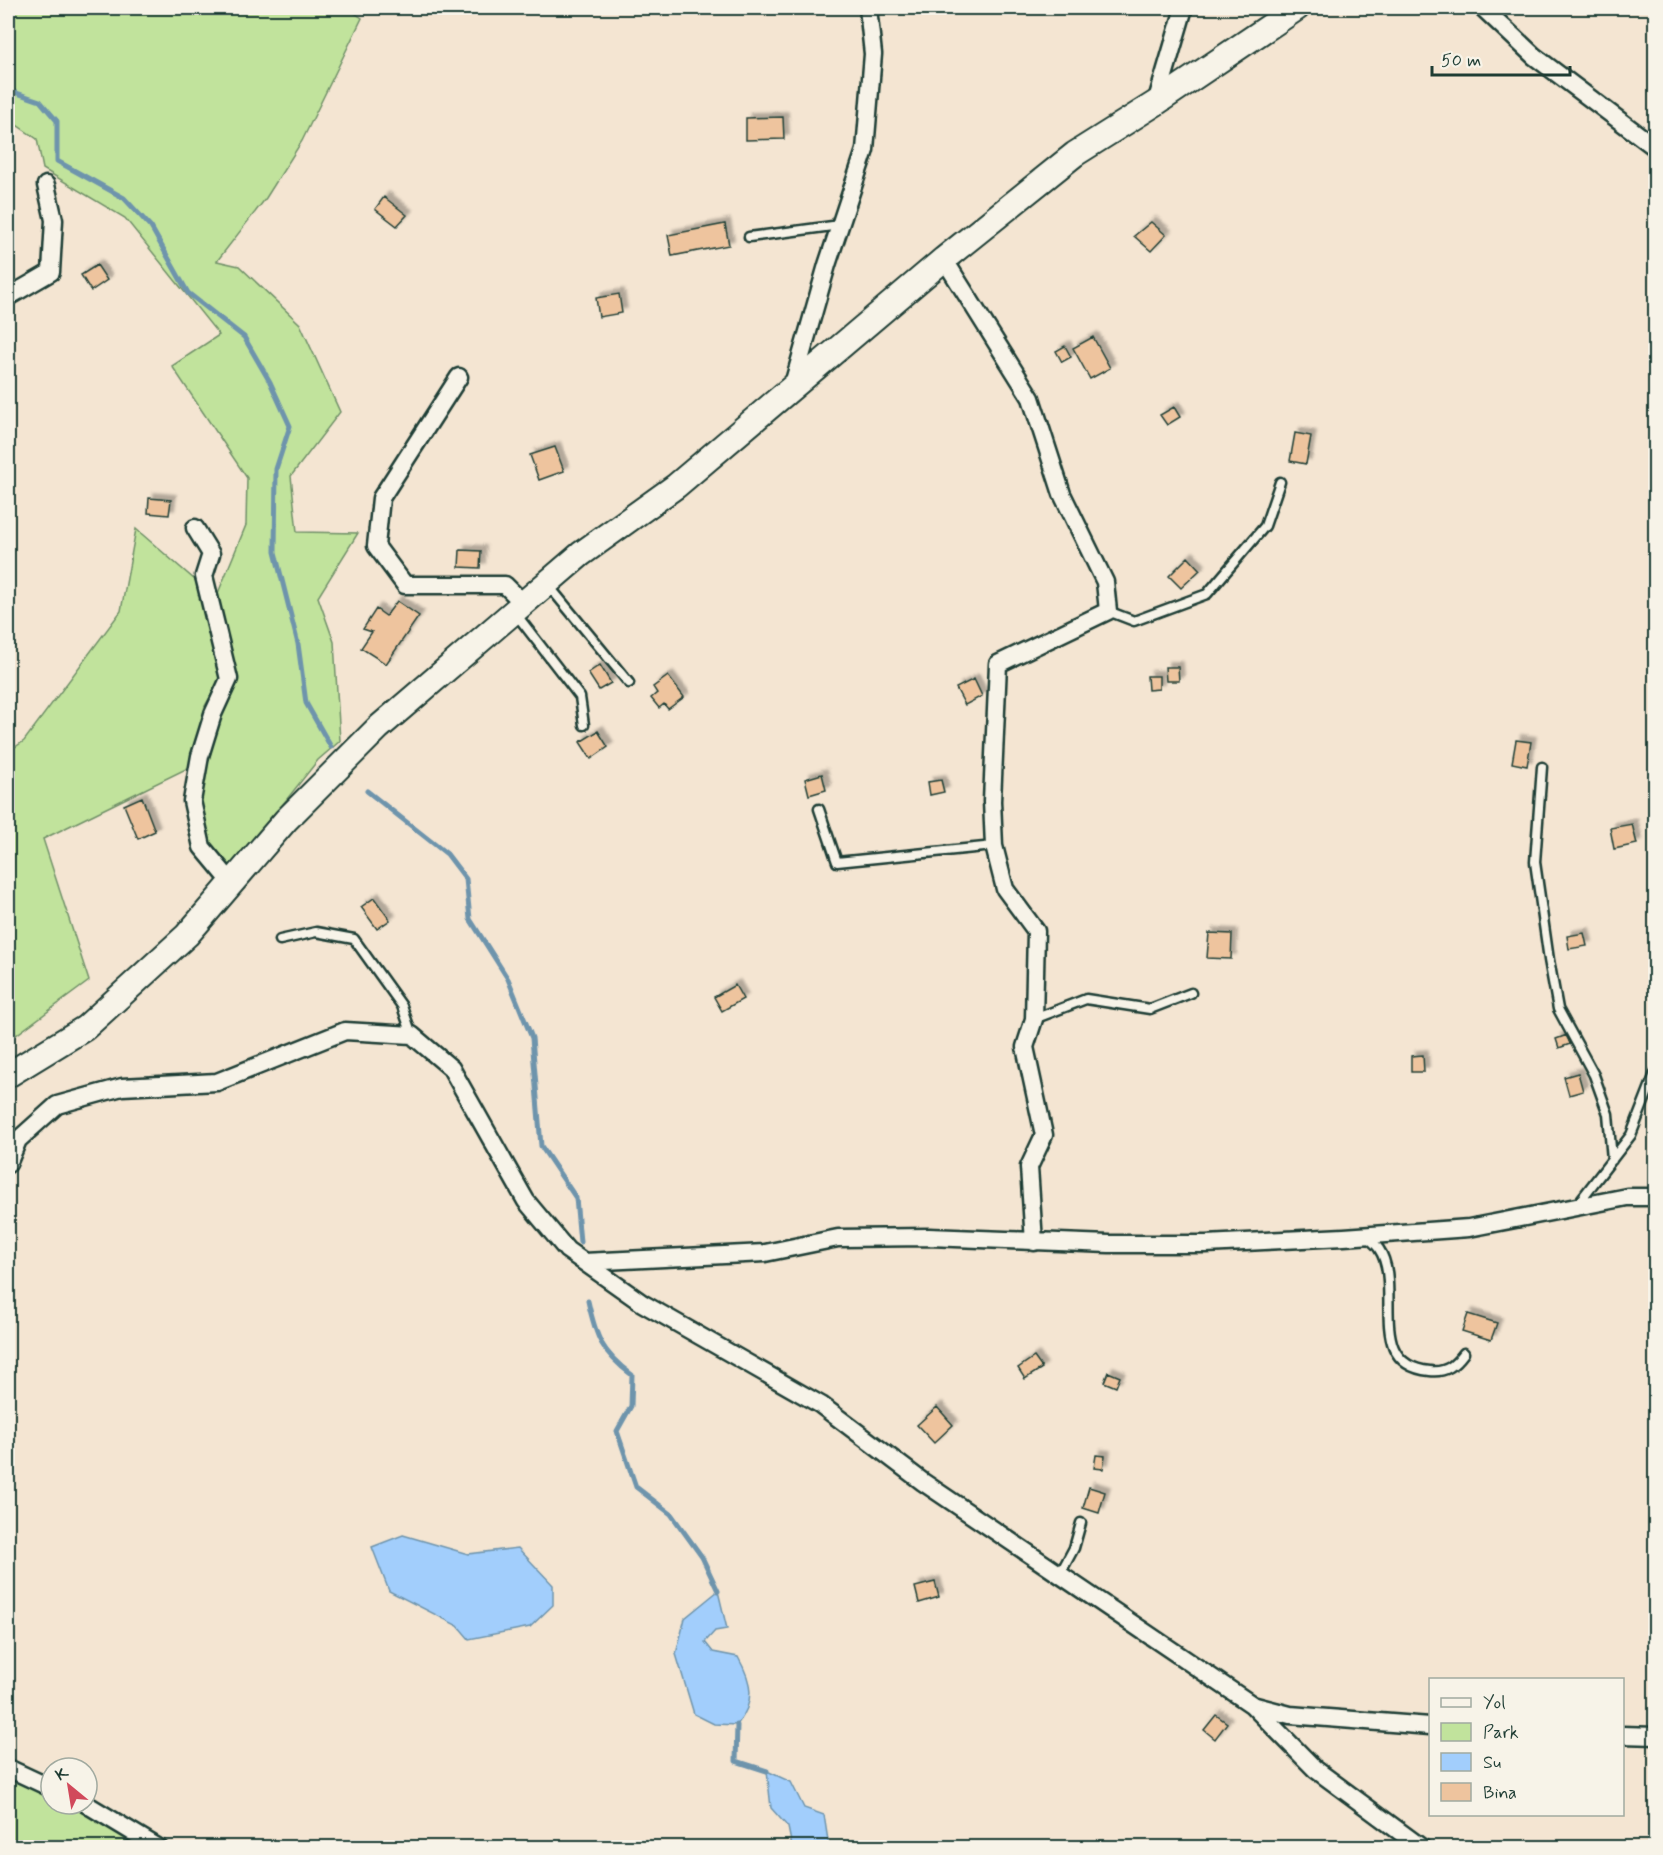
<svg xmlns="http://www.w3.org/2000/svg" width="1663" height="1855" viewBox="0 0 1663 1855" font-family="Mynerve,sans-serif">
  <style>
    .green { fill: #c1e39c; stroke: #709068; stroke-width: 1.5 }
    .water { fill: #a2cefc; stroke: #6e94ac; stroke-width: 1.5 }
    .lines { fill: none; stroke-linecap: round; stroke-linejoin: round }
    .stream { stroke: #6e94ac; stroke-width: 5 }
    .building { fill: #eec49e; stroke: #1f3d34; stroke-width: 1.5; filter: url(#shadow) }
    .lane-casing { stroke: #1f3d34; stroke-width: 13 }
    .street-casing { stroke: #1f3d34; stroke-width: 21 }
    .secondary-casing { stroke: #1f3d34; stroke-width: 28 }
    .lane { stroke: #f7f3e8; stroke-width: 8 }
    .street { stroke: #f7f3e8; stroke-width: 16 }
    .secondary { stroke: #f7f3e8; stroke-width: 24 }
  </style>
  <defs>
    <filter id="shadow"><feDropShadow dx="5" dy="-5" stdDeviation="1.5" flood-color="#0004"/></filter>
  </defs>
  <rect width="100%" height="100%" fill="#f4e5d2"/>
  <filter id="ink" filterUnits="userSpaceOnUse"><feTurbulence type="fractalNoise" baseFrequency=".0167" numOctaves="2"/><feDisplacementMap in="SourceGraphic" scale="12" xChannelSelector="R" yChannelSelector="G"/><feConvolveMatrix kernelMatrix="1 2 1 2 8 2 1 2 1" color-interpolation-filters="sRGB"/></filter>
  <g filter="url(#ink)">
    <path class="green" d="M 8,8 L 347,8 L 362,18 L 302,141 L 266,198 L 217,261 L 239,266 L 300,324 L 340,412 L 291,476 L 297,532 L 358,533 L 318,597 L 334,642 L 340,741 L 318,760 L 232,868 L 207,842 L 199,798 L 220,717 L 237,681 L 216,598 L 246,525 L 247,478 L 172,366 L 219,335 L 125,218 L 43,169 L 37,139 L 8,119 Z
      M 136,529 L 203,587 L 223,674 L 205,706 L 190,767 L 43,839 L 89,981 L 8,1041 L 8,752 L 24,741 L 121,611 Z
      M 8,1774 L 51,1795 L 51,1804 L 69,1804 L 148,1847 L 8,1847 Z"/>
    <path class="water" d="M 403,1535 L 468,1554 L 518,1548 L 553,1585 L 553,1605 L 530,1627 L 469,1639 L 458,1626 L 389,1591 L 372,1547 Z
      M 718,1591 L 727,1629 L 715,1631 L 705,1642 L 713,1652 L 738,1657 C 752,1682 756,1701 737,1725 L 714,1724 L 694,1714 L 676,1654 L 685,1618 Z
      M 767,1771 L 791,1782 L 804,1808 L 824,1815 L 829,1847 L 792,1847 L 788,1827 L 771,1808 Z"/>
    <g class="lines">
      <path class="stream" d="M 8,90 L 40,101 L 57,121 L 57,161 L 124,198 L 151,227 L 188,293 L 244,337 L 270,382 L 290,426 L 276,469 L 275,552 L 298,644 L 306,703 L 331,747
        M 367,791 L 447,854 L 466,879 L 470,919 L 508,979 L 532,1038 L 541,1146 L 576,1198 L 580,1242
        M 588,1301 C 596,1337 601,1352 632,1375 L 631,1406 L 617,1431 L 636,1487 L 671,1514 L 702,1557 L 718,1591
        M 737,1725 L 736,1761 L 767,1771"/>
    </g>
    <path class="building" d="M 783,117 L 784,139 L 746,140 L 746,118 Z
      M 384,197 L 407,215 L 397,226 L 375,209 Z
      M 1151,222 L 1166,235 L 1151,251 L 1134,236 Z
      M 725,224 L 729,245 L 672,256 L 668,235 Z
      M 97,265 L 107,280 L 91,291 L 81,275 Z
      M 619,294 L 622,313 L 599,317 L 596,298 Z
      M 1093,337 L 1110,368 L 1090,379 L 1073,348 Z
      M 1065,346 L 1071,357 L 1062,362 L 1056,351 Z
      M 1174,407 L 1180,417 L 1167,425 L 1160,415 Z
      M 1295,433 L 1311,436 L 1306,464 L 1290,461 Z
      M 555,447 L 564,471 L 539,480 L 530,455 Z
      M 149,498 L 171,500 L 169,515 L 148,513 Z
      M 460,550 L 481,551 L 480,568 L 459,567 Z
      M 1188,557 L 1200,570 L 1181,588 L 1169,576 Z
      M 397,601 L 419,616 L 386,664 L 361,648 L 372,632 L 363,629 L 376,609 L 386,616 Z
      M 600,665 L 611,683 L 599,690 L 588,673 Z
      M 1165,667 L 1178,667 L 1179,681 L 1166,681 Z
      M 668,676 L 684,697 L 668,709 L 664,704 L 659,708 L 651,698 L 657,693 L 653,687 Z
      M 1147,676 L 1159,676 L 1159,689 L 1148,690 Z
      M 974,679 L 982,696 L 965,705 L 956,688 Z
      M 598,731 L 608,747 L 591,759 L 580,742 Z
      M 1516,740 L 1531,742 L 1527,766 L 1512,763 Z
      M 822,774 L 826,790 L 809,795 L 805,779 Z
      M 941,780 L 944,792 L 930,795 L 928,782 Z
      M 142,797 L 155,831 L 138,839 L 124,805 Z
      M 1632,824 L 1637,844 L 1614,849 L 1610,828 Z
      M 374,898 L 390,920 L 377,929 L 361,907 Z
      M 1209,933 L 1232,934 L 1231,959 L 1207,958 Z
      M 1584,933 L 1587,946 L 1569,949 L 1567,936 Z
      M 735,985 L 743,999 L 722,1011 L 714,997 Z
      M 1567,1035 L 1570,1044 L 1559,1048 L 1556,1039 Z
      M 1423,1055 L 1424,1072 L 1411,1072 L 1411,1056 Z
      M 1578,1073 L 1583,1091 L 1569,1095 L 1564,1077 Z
      M 1468,1314 L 1497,1323 L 1491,1340 L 1462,1331 Z
      M 1034,1357 L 1042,1368 L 1025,1379 L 1018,1368 Z
      M 1108,1372 L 1120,1377 L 1116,1387 L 1104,1382 Z
      M 937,1407 L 953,1425 L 934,1443 L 917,1425 Z
      M 1096,1455 L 1105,1456 L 1103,1469 L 1094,1468 Z
      M 1089,1487 L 1105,1492 L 1099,1513 L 1083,1508 Z
      M 935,1582 L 939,1597 L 919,1603 L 915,1587 Z
      M 1216,1715 L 1227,1723 L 1215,1739 L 1204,1730 Z"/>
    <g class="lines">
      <defs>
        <path id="lane" d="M 749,237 L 840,225
          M 549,586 L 629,683
          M 1108,611 L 1134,621 L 1207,594 L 1265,526 L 1280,482
          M 516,614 L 580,697 L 584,725
          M 1542,767 L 1535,862 L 1549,960 L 1558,1009 L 1594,1075 L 1608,1114 L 1612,1160
          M 819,809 L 837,862 L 994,846
          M 280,940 L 316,932 L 354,939 L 402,1006 L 412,1035
          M 1034,1019 L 1086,999 L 1150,1009 L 1191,993
          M 1576,1206 L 1631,1135 L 1656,1071
          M 1366,1236 C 1370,1240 1376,1244 1379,1249 C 1404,1285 1363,1365 1430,1371 C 1446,1373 1455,1365 1464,1353
          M 1060,1574 L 1074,1548 L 1081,1523"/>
        <path id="street" d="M 1483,8 L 1534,56 L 1656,148
          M 1156,103 L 1184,8
          M 944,259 L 1031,398 L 1062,494 L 1105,582 L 1108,611 L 998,664 L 992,801 L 994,846 L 1005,889 L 1036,931 L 1034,1019 L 1025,1047 L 1044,1135 L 1029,1167 L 1034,1242
          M 8,297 L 51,272 L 54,220 L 46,185
          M 459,377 L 381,498 L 376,546 L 405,585 L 505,585 L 523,603
          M 792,388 L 827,265 L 865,150 L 873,54 L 868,8
          M 195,528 L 211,554 L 204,576 L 229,679 L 213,714 L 200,756 L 192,801 L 202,847 L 232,883
          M 8,1164 L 18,1140 L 57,1105 L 122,1087 L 217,1082 L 345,1031 L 412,1035 L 451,1068 L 526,1201 L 567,1250 L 642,1303 L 821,1405 L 923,1482 L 1251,1704 L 1315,1769 L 1422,1848
          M 584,1262 L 765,1253 L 838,1238 L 929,1237 L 1109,1244 L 1206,1244 L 1344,1237 L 1469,1228 L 1627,1197 L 1656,1197
          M 1252,1705 L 1290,1715 L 1430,1726
          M 1622,1735 L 1656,1736
          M 8,1768 L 51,1788
          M 86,1804 L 159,1848"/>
        <path id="secondary" d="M 8,1075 L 85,1028 L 187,935 L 286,820 L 378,728 L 581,554 L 676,486 L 944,259 L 1075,154 L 1156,103 L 1297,8"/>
      </defs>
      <use href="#lane" class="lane-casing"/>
      <use href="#street" class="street-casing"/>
      <use href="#secondary" class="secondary-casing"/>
      <use href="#lane" class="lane"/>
      <use href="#street" class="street"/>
      <use href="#secondary" class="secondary"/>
    </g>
  </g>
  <rect width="1663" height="1855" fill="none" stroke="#f7f3e8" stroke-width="30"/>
  <rect x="15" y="15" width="1633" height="1825" fill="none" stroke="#1f3d34" stroke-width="2" filter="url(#ink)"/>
  <rect x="1429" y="1678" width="195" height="138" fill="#f7f3e8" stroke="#a1aaa0" stroke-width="1.5"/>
  <rect x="1441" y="1698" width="30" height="9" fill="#f7f3e8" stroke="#a1aaa0" stroke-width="1.5"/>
  <text x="1483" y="1708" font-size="18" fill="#1f3d34">Yol</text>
  <rect x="1441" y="1723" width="30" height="18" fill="#c1e39c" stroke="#a1aaa0" stroke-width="1.5"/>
  <text x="1483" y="1738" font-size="18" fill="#1f3d34">Park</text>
  <rect x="1441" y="1753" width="30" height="18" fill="#a2cefc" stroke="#a1aaa0" stroke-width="1.5"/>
  <text x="1483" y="1768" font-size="18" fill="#1f3d34">Su</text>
  <rect x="1441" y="1783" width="30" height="18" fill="#eec49e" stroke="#a1aaa0" stroke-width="1.5"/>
  <text x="1483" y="1798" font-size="18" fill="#1f3d34">Bina</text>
  <g transform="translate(69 1786) rotate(330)"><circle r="28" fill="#f7f3e8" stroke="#a1aaa0" stroke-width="1.5"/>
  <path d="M0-4.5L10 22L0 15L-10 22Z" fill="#d1495b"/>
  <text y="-9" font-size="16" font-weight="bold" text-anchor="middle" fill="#1f3d34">K</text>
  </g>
  <path d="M1432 66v9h138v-9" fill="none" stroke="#1f3d34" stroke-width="3"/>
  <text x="1441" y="66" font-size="18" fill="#1f3d34" stroke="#f7f3e8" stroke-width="4.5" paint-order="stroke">50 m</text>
</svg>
